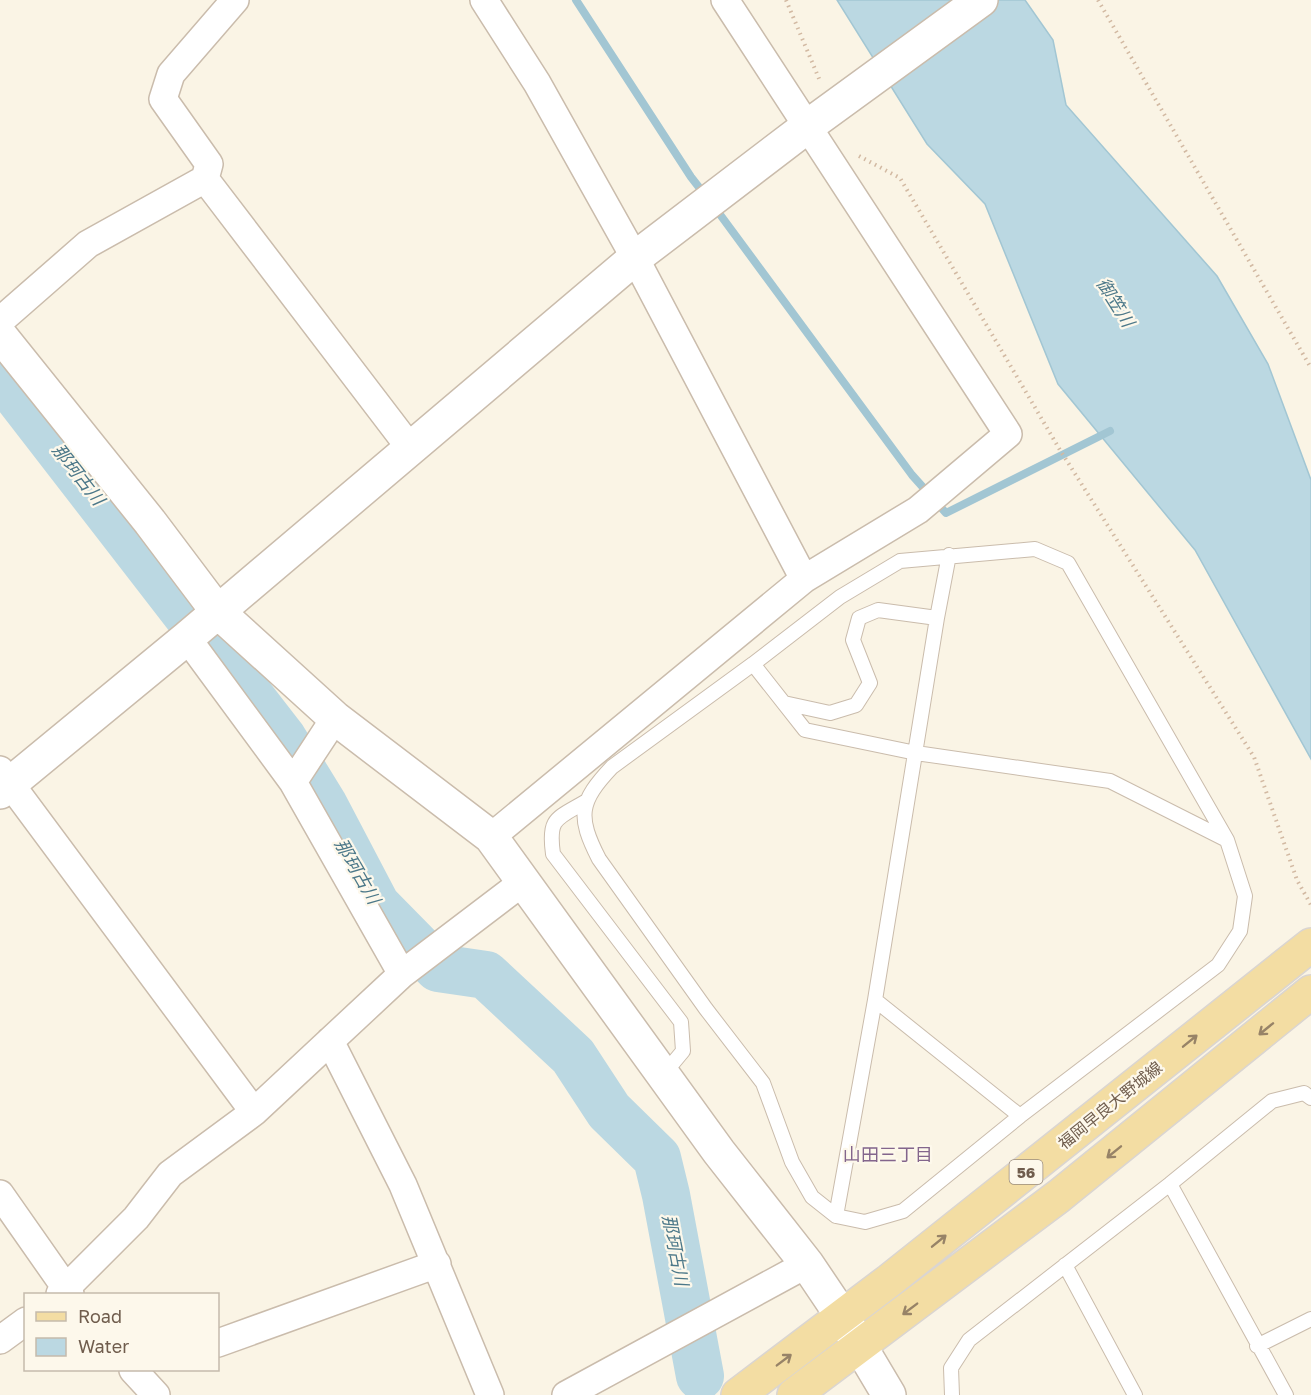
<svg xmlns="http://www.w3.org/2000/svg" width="1311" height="1395" viewBox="0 0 1311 1395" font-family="'Golos Text','Noto Sans JP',sans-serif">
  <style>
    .water { fill: #bbd8e2; stroke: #a2c6d3; stroke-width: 1.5 }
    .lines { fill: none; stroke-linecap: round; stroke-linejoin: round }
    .stream { stroke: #a2c6d3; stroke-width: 8 }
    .river { stroke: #bbd8e2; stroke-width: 48 }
    .service-casing { stroke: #cabcac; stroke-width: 16 }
    .minor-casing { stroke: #cabcac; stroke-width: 30 }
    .tertiary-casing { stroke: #cabcac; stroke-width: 36 }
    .primary-casing { stroke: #dad5d1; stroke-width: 36 }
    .path { stroke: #d2b9a2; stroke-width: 4; stroke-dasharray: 1.5 4.5; stroke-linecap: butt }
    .service { stroke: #fff; stroke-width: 14 }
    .minor { stroke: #fff; stroke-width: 27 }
    .tertiary { stroke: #fff; stroke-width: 33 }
    .primary { stroke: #f3dda3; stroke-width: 33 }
    .oneway { stroke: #978367 }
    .labels { text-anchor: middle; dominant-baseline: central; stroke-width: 4.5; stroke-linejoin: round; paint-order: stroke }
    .shield { fill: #fdf8eb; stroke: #9a8c7c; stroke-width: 1.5 }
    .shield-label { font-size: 15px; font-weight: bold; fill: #705d4d }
    .street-label { font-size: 16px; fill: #705d4d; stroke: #fdf8eb }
    .water-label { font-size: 18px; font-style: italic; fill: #4c7889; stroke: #fdf8eb }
    .neighbourhood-label { font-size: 18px; fill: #83658c; stroke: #fdf8eb }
  </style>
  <rect width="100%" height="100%" fill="#faf4e5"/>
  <path class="water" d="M 837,0 L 1025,0 L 1053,40 L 1066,105 L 1217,276 L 1268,364 L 1311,480 L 1311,759 L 1195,550 L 1058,384 L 985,204 L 927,144 Z"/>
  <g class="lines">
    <path class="stream" d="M 576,0 L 691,177 L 705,195
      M 713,205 L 912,475 L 946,513 L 1110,431"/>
    <path class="river" d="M 0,373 L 283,739 L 323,804 L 376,905 L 438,968 L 486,975 L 573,1056 L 609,1111 L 657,1158 L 666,1195 L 700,1376"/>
    <defs>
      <path id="service" d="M 1035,549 L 1068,563 L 1227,840 L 1245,896 L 1240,931 L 1218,965 L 1020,1116 L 903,1211 L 865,1222 L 836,1216 L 812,1197 L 792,1162 L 763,1083 L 706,1009 L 599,859 C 577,816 579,802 612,767 L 753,664 L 840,597 L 900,561 Z
        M 753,664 L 805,730 L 916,753 L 1110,781 L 1227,840
        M 784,703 L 830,713 L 856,705 L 870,683 L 853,640 L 859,618 L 878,610 L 937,618
        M 585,802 C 556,819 548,818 553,854 L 681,1022 L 683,1051 L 663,1075
        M 875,1000 L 1020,1116
        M 1170,1184 L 1286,1395
        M 836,1216 L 875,1000 L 937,618 L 949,555
        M 1065,1265 L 1135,1395
        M 1257,1346 L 1311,1319
        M 952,1395 L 951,1368 L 969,1340 L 1170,1184 L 1272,1101 L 1304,1093 L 1311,1098"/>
      <path id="minor" d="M 484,0 L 537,83 L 635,258 L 804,579
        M 205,179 L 411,449
        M 0,321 L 88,244 L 205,179 L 209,164 L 163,99 L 171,74 L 235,0
        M 187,638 L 293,782 L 402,974
        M 0,770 L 254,1112
        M 293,782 L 335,718
        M 491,837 L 804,579 L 918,510 L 1008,434 L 725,0
        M 330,1041 L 403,1185 L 490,1395
        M 0,1194 L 70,1294
        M 60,1294 L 136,1218 L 170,1174 L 254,1112 L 402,974 L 523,882
        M 0,1340 L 26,1321
        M 218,1343 L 437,1264
        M 133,1370 L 156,1395
        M 566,1395 L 807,1264"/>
      <path id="tertiary" d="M 0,335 L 150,522 L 217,611 L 335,718 L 491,837 L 719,1152 L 807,1264 L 842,1316 L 889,1395
        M 0,792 L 187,638 L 635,258 L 808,126 L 981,0"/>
      <path id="primary" d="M 738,1395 L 890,1280 L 1311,945
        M 794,1395 L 1059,1196 L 1311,992"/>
    </defs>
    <use href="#service" class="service-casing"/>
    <use href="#minor" class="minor-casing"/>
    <use href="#tertiary" class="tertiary-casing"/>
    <use href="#primary" class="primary-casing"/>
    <path class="path" d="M 786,0 L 820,81
      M 1098,0 L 1311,368
      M 859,156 L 900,178 L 1060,450 L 1254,757 L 1297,880 L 1311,905"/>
    <use href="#service" class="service"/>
    <use href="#minor" class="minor"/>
    <use href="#tertiary" class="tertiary"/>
    <use href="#primary" class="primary"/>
  </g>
  <defs><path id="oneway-shaft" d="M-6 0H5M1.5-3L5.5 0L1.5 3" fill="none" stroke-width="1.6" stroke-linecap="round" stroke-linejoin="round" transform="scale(1.5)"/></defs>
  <g class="oneway">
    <use href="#oneway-shaft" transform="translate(1266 1029) rotate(141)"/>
    <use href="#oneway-shaft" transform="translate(1190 1041) rotate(-39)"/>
    <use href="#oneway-shaft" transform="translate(1114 1152) rotate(141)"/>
    <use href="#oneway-shaft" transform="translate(939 1241) rotate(-39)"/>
    <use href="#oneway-shaft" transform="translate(910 1309) rotate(143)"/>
    <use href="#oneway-shaft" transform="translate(784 1360) rotate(-37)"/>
  </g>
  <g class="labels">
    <rect class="shield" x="1009.5" y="1160" width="33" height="24" rx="4.5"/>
    <g class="shield-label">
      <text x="1026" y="1172">56</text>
    </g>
    <g class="street-label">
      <text transform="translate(1110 1105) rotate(-39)">福岡早良大野城線</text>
    </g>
    <g class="water-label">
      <text transform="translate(1116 302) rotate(58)">御笠川</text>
      <text transform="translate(79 474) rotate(52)">那珂古川</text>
      <text transform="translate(358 871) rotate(60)">那珂古川</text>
      <text transform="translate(676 1250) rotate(79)">那珂古川</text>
    </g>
    <g class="neighbourhood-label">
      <text x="888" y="1154">山田三丁目</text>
    </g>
  </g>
  <rect x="24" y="1293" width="195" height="78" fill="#fdf8eb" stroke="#c5baac" stroke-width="1.5"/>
  <rect x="36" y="1312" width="30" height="9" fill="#f3dda3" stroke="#c5baac" stroke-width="1.5"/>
  <text x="78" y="1323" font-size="18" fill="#705d4d">Road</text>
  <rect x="36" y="1338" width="30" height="18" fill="#bbd8e2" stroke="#c5baac" stroke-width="1.5"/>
  <text x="78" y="1353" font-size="18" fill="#705d4d">Water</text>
</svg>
